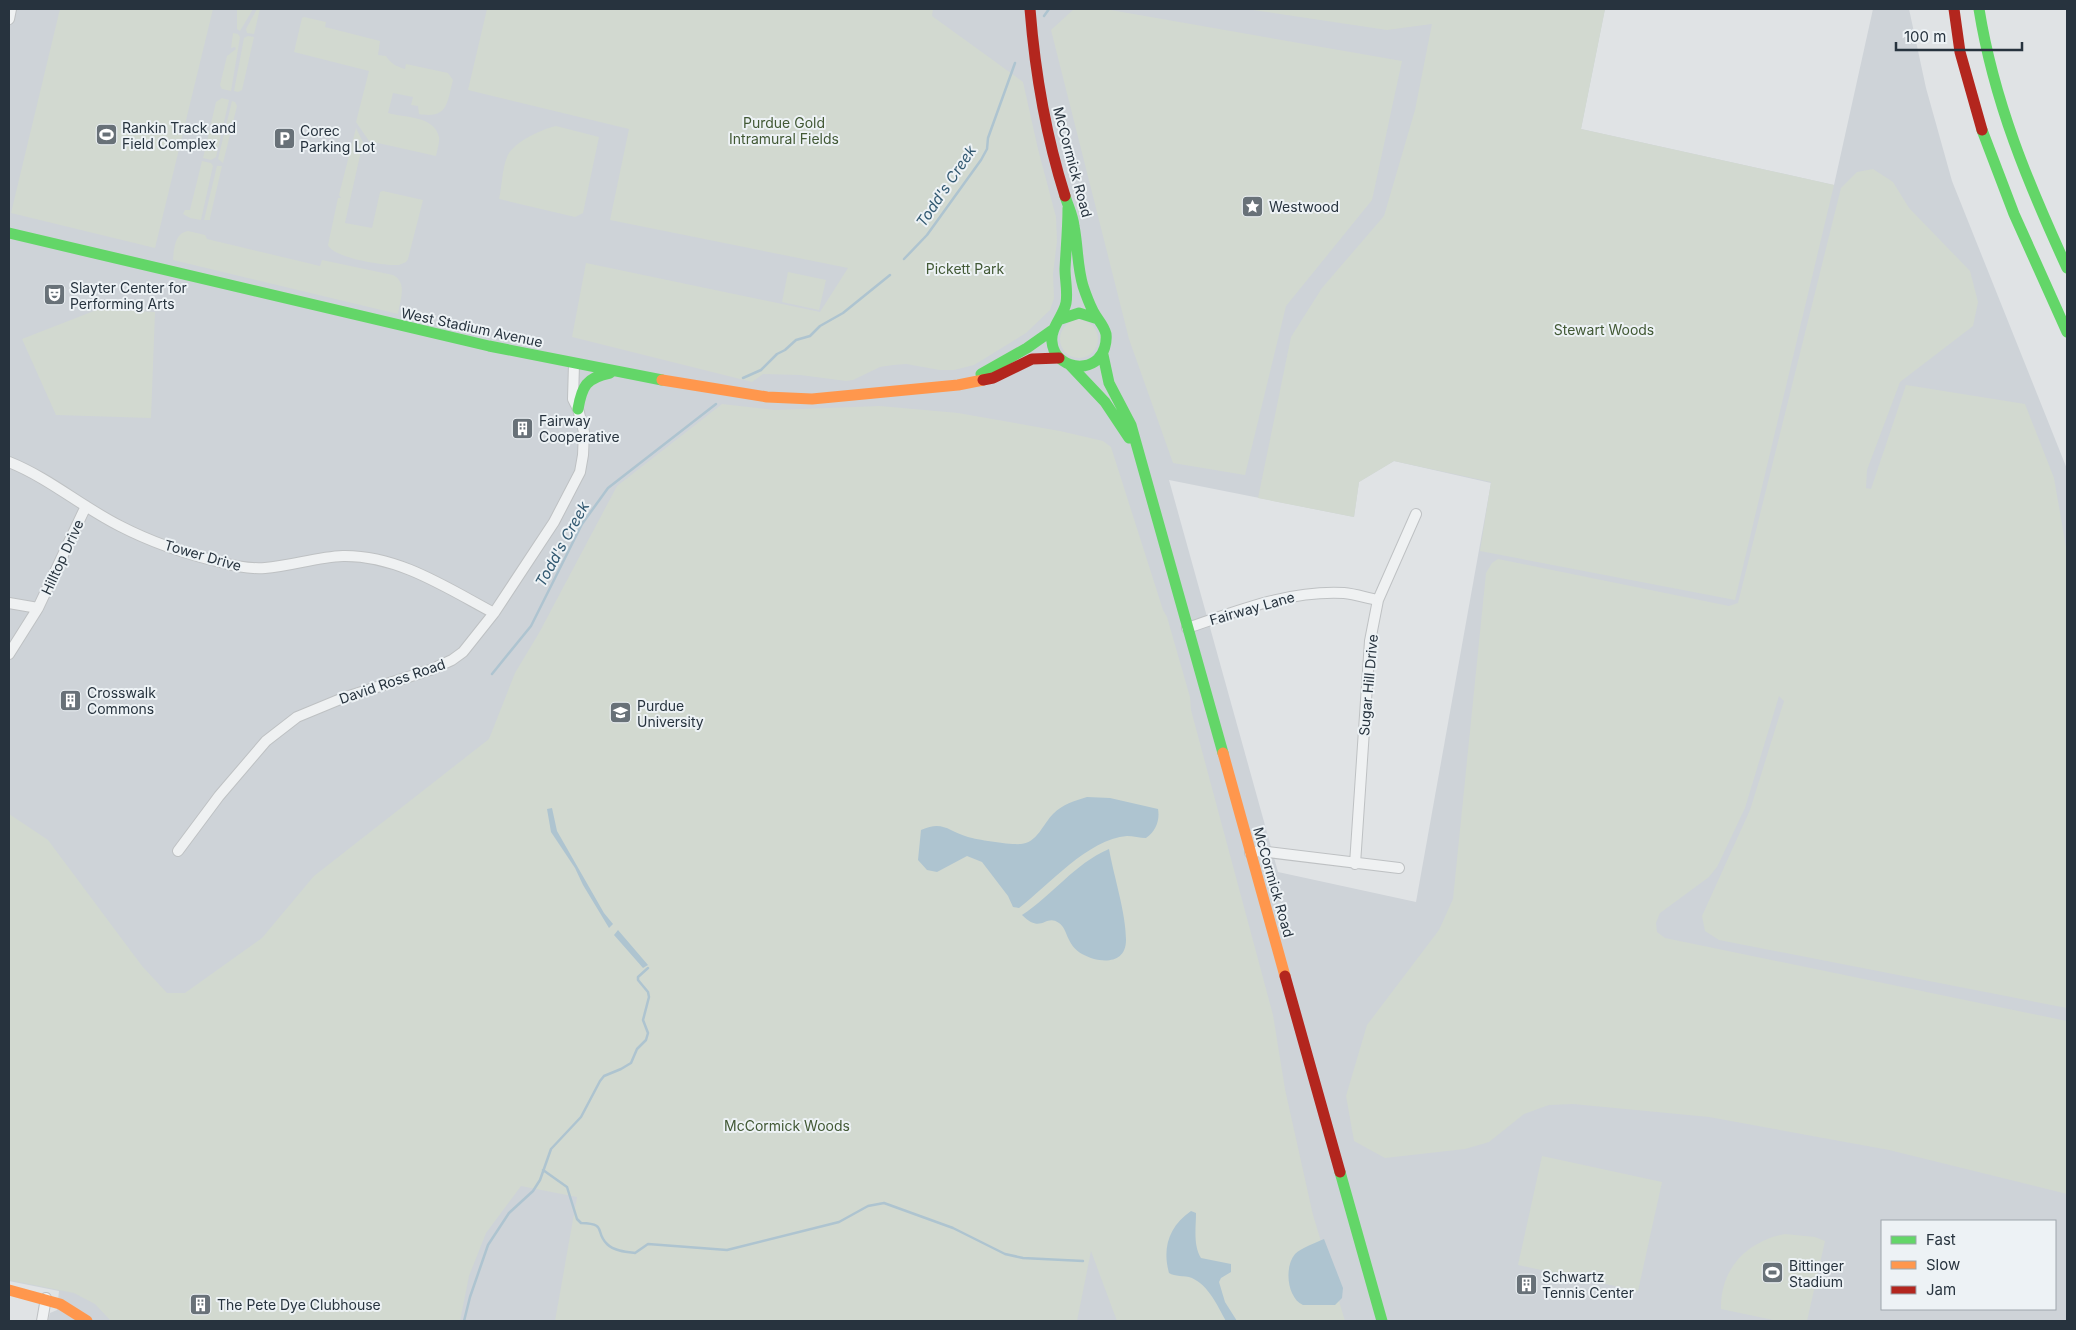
<svg xmlns="http://www.w3.org/2000/svg" width="2076" height="1330" viewBox="0 0 2076 1330" font-family="Inter,sans-serif">
  <style>
    .built { fill: #ced3d8; fill-rule: evenodd }
    .green { fill: #d2d9d0 }
    .water { fill: #aec4d0 }
    .lines { fill: none; stroke-linecap: round; stroke-linejoin: round }
    .stream { stroke: #aec4d0; stroke-width: 2.5 }
    .street-casing { stroke: #bec1c3; stroke-width: 12 }
    .street { stroke: #eff1f2; stroke-width: 10 }
    .fast { stroke: #63d668; stroke-width: 11 }
    .slow { stroke: #ff974d; stroke-width: 11 }
    .jam { stroke: #b3261e; stroke-width: 11 }
    .labels { text-anchor: middle; dominant-baseline: central; stroke-width: 4; stroke-linejoin: round; paint-order: stroke }
    .park-label { font-size: 14px; fill: #425935; stroke: #edf2f5 }
    .poi-label { font-size: 14px; fill: #27333e; stroke: #edf2f5; text-anchor: start }
    .street-label { font-size: 14px; fill: #27333e; stroke: #edf2f5 }
    .water-label { font-size: 15px; font-style: italic; fill: #325971; stroke: #edf2f5 }
  </style>
  <rect width="100%" height="100%" fill="#e0e3e5"/>
  <path class="built" d="M 9,9 L 1605,9 L 1581,129 L 1834,185 L 1873,9 L 1909,9 L 1926,88 L 1952,181 L 2067,469 L 2067,1321 L 48,1321 L 50,1313 L 57,1310 L 59,1291 L 9,1281 ZM 1394,461 L 1491,483 L 1416,902 L 1278,872 L 1169,480 L 1354,517 L 1359,482 ZM 1882,1221 L 2055,1221 L 2055,1309 L 1882,1309 Z"/>
  <path class="green" d="M 60,9 L 213,9 L 155,248 L 11,213 Z
    M 237,9 L 253,9 L 240,31 L 237,29 Z
    M 257,9 L 260,9 L 254,34 L 247,33 L 246,29 Z
    M 487,9 L 933,9 L 932,16 L 1023,82 L 1038,149 L 1056,217 L 1057,241 L 1053,274 L 1054,298 L 1050,310 L 1026,333 L 974,365 L 954,370 L 940,370 L 906,364 L 893,365 L 880,367 L 853,380 L 846,381 L 800,375 L 763,374 L 752,382 L 572,337 L 586,263 L 820,312 L 848,268 L 610,220 L 629,129 L 468,90 Z
    M 1074,9 L 1105,9 L 1402,61 L 1372,200 L 1286,306 L 1245,475 L 1173,463 L 1129,339 L 1051,30 Z
    M 1246,9 L 1605,9 L 1581,129 L 1834,185 L 1735,600 L 1480,551 L 1491,482 L 1394,461 L 1359,482 L 1354,517 L 1258,498 L 1291,337 L 1322,288 L 1384,216 L 1415,110 L 1432,24 L 1387,30 Z
    M 304,17 L 326,22 L 325,27 L 380,41 L 378,55 L 386,56 C 391,64 396,66 405,69 L 406,64 L 448,73 L 453,80 C 447,103 448,119 419,114 L 418,106 L 411,105 L 413,97 L 393,93 L 388,113 C 404,118 434,115 439,137 C 440,142 437,150 436,156 L 369,141 L 356,122 L 369,71 L 294,52 L 302,18 Z
    M 233,33 L 238,34 L 240,37 L 231,91 L 222,89 L 220,85 L 227,56 L 236,49 L 235,47 L 231,48 Z
    M 248,36 L 254,37 L 242,90 L 238,92 L 234,91 L 244,38 Z
    M 222,98 L 229,100 L 216,157 L 211,160 L 203,158 L 216,102 Z
    M 232,101 L 235,102 L 237,106 L 223,163 L 218,159 Z
    M 556,126 L 599,137 L 583,213 L 575,217 L 499,199 C 502,186 502,169 507,157 C 513,142 542,129 556,126 Z
    M 356,128 L 363,142 L 345,223 L 372,228 L 380,192 L 383,191 L 423,200 L 408,259 L 406,262 L 399,265 C 385,266 333,258 328,245 L 338,198 L 341,198 L 339,195 Z
    M 202,161 L 211,163 L 213,166 L 201,220 L 190,218 L 183,214 L 185,210 L 190,210 Z
    M 217,166 L 222,166 L 210,218 L 210,220 L 204,220 Z
    M 1873,169 L 1893,182 L 1909,208 L 1970,271 L 1978,302 L 1973,326 L 1900,382 L 1867,470 L 1866,488 L 1871,489 L 1906,385 L 2025,404 L 2054,478 L 2067,553 L 2067,1008 L 1719,940 L 1705,931 L 1702,916 L 1750,810 L 1784,701 L 1779,696 L 1745,808 L 1717,867 L 1709,877 L 1660,913 L 1656,923 L 1657,932 L 1665,938 L 2067,1021 L 2067,1194 L 1889,1150 L 1709,1117 L 1573,1104 L 1549,1105 L 1524,1114 L 1489,1142 L 1465,1149 L 1385,1158 L 1354,1141 L 1346,1096 L 1367,1025 L 1439,930 L 1453,899 L 1486,573 L 1492,563 L 1498,559 L 1729,606 L 1738,603 L 1841,188 L 1857,172 Z
    M 188,231 L 205,235 L 207,239 L 320,266 L 322,260 L 393,275 C 408,283 400,300 398,314 L 173,260 C 174,248 175,233 188,231 Z
    M 788,272 L 826,280 L 819,310 L 782,302 Z
    M 99,309 L 155,312 L 151,418 L 56,415 L 22,339 Z
    M1060 339a19 19 0 1 1 38 0a19 19 0 1 1-38 0Z
    M 722,404 L 775,410 L 880,406 L 958,413 L 1060,431 L 1103,441 L 1111,447 L 1163,610 L 1167,617 L 1190,697 L 1191,710 L 1273,1015 L 1285,1089 L 1313,1215 L 1345,1321 L 1117,1321 L 1091,1251 L 1077,1321 L 555,1321 L 577,1197 L 521,1186 L 486,1233 L 469,1276 L 460,1321 L 111,1321 L 95,1304 L 74,1293 L 9,1280 L 9,814 L 48,840 L 142,966 L 167,993 L 185,993 L 262,938 L 314,876 L 489,739 L 515,673 L 539,633 L 617,486 Z
    M 1542,1156 L 1662,1182 L 1638,1291 L 1518,1265 Z
    M 1785,1234 L 1815,1237 L 1825,1241 L 1807,1321 L 1778,1321 L 1721,1309 C 1720,1269 1747,1241 1785,1234 Z"/>
  <path class="water" d="M 1087,797 L 1110,798 L 1158,809 C 1160,820 1156,831 1146,838 C 1140,838 1133,836 1127,836 C 1088,839 1049,885 1019,908 L 1013,907 L 1008,896 L 982,862 L 967,856 L 937,872 L 927,870 L 918,860 L 921,830 C 943,820 948,831 968,837 C 978,840 1011,845 1021,844 C 1037,843 1043,824 1053,814 C 1063,804 1074,801 1087,797 Z
    M 552,808 L 557,831 L 604,913 L 613,924 L 609,928 L 583,885 L 575,868 L 551,832 L 547,809 Z
    M 1109,849 C 1114,877 1126,913 1126,940 C 1126,966 1098,963 1082,954 C 1066,945 1068,929 1059,923 C 1045,913 1042,935 1022,915 C 1053,895 1074,864 1109,849 Z
    M 618,930 L 648,965 L 643,968 L 614,935 Z
    M 1191,1211 L 1196,1213 C 1196,1228 1193,1245 1201,1258 L 1231,1264 L 1231,1272 L 1221,1278 L 1219,1282 L 1225,1302 L 1237,1321 L 1226,1321 C 1217,1305 1209,1286 1192,1278 C 1184,1275 1175,1277 1169,1273 C 1162,1248 1169,1226 1191,1211 Z
    M 1324,1239 L 1343,1288 L 1342,1298 L 1335,1305 L 1303,1305 C 1287,1298 1284,1267 1295,1254 C 1301,1248 1315,1243 1324,1239 Z"/>
  <g class="lines">
    <path class="stream" d="M 1044,16 L 1049,9
      M 904,259 L 927,235 L 981,160 L 987,149 L 988,138 L 1015,63
      M 743,378 L 761,370 L 777,354 L 785,350 L 796,340 L 810,336 L 820,326 L 843,313 L 890,275
      M 492,674 L 531,626 L 582,524 L 608,488 L 716,404
      M 543,1170 L 567,1187 L 577,1219 L 581,1223 C 608,1224 594,1231 607,1244 C 614,1251 626,1252 635,1253 L 648,1244 L 727,1250 L 839,1222 L 868,1206 L 884,1203 L 953,1228 L 1005,1254 L 1023,1258 L 1083,1261
      M 464,1321 L 470,1297 L 488,1245 L 509,1213 L 533,1191 L 540,1180 L 551,1149 L 581,1117 L 600,1081 L 604,1076 L 621,1069 L 631,1063 L 637,1049 L 646,1040 L 648,1033 L 643,1020 L 649,997 L 648,992 L 638,980 L 638,977 L 648,968"/>
    <defs>
      <path id="street" d="M 9,19 L 11,9
        M 9,462 C 49,478 82,507 120,526 C 151,542 186,554 220,562 C 234,566 250,569 265,568 C 291,566 317,557 343,556 C 398,555 447,588 494,613
        M 9,603 L 38,608
        M 1187,628 C 1238,611 1289,590 1344,593 C 1355,594 1367,598 1378,600
        M 9,654 L 38,608 L 86,506
        M 178,851 L 219,796 L 266,741 L 297,717 L 343,698 L 430,670 L 452,660 L 463,652 L 494,613 L 554,522 L 580,472 L 583,455 L 584,432 L 578,409 L 573,399 L 574,364
        M 1250,853 L 1259,851 L 1399,868
        M 1355,864 L 1370,641 L 1378,600 L 1416,514
        M 42,1321 L 46,1298"/>
    </defs>
    <use href="#street" class="street-casing"/>
    <use href="#street" class="street"/>
    <path class="fast" d="M 1979,9 C 1994,102 2028,183 2067,268
      M 1982,130 L 2014,214 L 2067,332
      M 1065,196 C 1068,206 1073,216 1074,226 C 1078,246 1077,266 1083,286 C 1086,295 1089,303 1093,311 C 1097,319 1104,325 1106,334 C 1107,343 1104,353 1098,359 C 1082,374 1054,364 1052,342 C 1050,328 1063,317 1066,303 C 1068,292 1065,280 1065,269 C 1066,249 1068,229 1068,208
      M 9,233 L 489,346 L 662,380
      M 1061,319 L 1079,313 L 1098,319
      M 1103,355 L 1109,383 L 1131,425 L 1223,753
      M 1070,365 L 1105,402 L 1129,438
      M 981,374 L 1027,348 L 1054,329
      M 578,409 C 582,386 586,378 610,373
      M 1340,1172 L 1382,1321"/>
    <path class="slow" d="M 662,380 L 767,397 L 812,399 L 958,385 L 983,380
      M 1223,753 L 1285,976
      M 9,1290 L 60,1304 L 87,1321"/>
    <path class="jam" d="M 1030,9 C 1035,72 1046,136 1065,196
      M 1954,9 L 1960,52 L 1982,130
      M 983,380 L 993,378 L 1032,359 L 1059,358
      M 1285,976 L 1340,1172"/>
  </g>
  <defs>
    <symbol id="stadium-square" viewBox="-11 -11 22 22"><rect x="-9" y="-9" width="18" height="18" rx="4" fill="#687178" stroke="#edf2f5"/><path d="M0-5a6.5 5 0 1 0 0 10a6.5 5 0 1 0 0-10ZM-3.5-1.8h7v3.6h-7Z" fill="#fff"/></symbol>
    <symbol id="parking-square" viewBox="-11 -11 22 22"><rect x="-9" y="-9" width="18" height="18" rx="4" fill="#687178" stroke="#edf2f5"/><path d="M-3.5-5.5H1a3.5 3.5 0 0 1 0 7H-1V5.5H-3.5ZM-1-3.4V-.6H.8a1.4 1.4 0 0 0 0-2.8Z" fill="#fff"/></symbol>
    <symbol id="sight-square" viewBox="-11 -11 22 22"><rect x="-9" y="-9" width="18" height="18" rx="4" fill="#687178" stroke="#edf2f5"/><path d="M0-6L1.8-2.2L6-1.7L2.9 1.2L3.7 5.4L0 3.3L-3.7 5.4L-2.9 1.2L-6-1.7L-1.8-2.2Z" fill="#fff"/></symbol>
    <symbol id="theatre-square" viewBox="-11 -11 22 22"><rect x="-9" y="-9" width="18" height="18" rx="4" fill="#687178" stroke="#edf2f5"/><path d="M-5-5.5Q0-4 5-5.5V0Q5 5 0 6Q-5 5-5 0ZM-3.3-2.5H-1v1.5H-3.3ZM1-2.5H3.3v1.5H1ZM-2.8 1Q0 5.5 2.8 1Z" fill="#fff"/></symbol>
    <symbol id="building-square" viewBox="-11 -11 22 22"><rect x="-9" y="-9" width="18" height="18" rx="4" fill="#687178" stroke="#edf2f5"/><path d="M-4-6H4V6H1V3H-1V6H-4ZM-2.5-4.3h1.7v1.8h-1.7ZM.8-4.3h1.7v1.8H.8ZM-2.5-1h1.7V.8h-1.7ZM.8-1h1.7V.8H.8Z" fill="#fff"/></symbol>
    <symbol id="university-square" viewBox="-11 -11 22 22"><rect x="-9" y="-9" width="18" height="18" rx="4" fill="#687178" stroke="#edf2f5"/><path d="M0-5L7-2L0 1L-7-2ZM-4 1L0 2.5L4 1V4Q0 6-4 4Z" fill="#fff"/></symbol>
  </defs>
  <g fill-rule="evenodd">
    <use href="#stadium-square" x="94" y="122" width="25" height="25"/>
    <use href="#parking-square" x="272" y="126" width="25" height="25"/>
    <use href="#sight-square" x="1240" y="194" width="25" height="25"/>
    <use href="#theatre-square" x="42" y="282" width="25" height="25"/>
    <use href="#building-square" x="510" y="416" width="25" height="25"/>
    <use href="#building-square" x="58" y="688" width="25" height="25"/>
    <use href="#university-square" x="608" y="700" width="25" height="25"/>
    <use href="#stadium-square" x="1760" y="1260" width="25" height="25"/>
    <use href="#building-square" x="1514" y="1272" width="25" height="25"/>
    <use href="#building-square" x="188" y="1292" width="25" height="25"/>
  </g>
  <g class="labels">
    <g class="park-label">
      <text x="784" y="122">Purdue Gold<tspan x="784" dy="16">Intramural Fields</tspan></text>
      <text x="965" y="268">Pickett Park</text>
      <text x="1604" y="329">Stewart Woods</text>
      <text x="787" y="1125">McCormick Woods</text>
    </g>
    <g class="poi-label">
      <text x="122" y="127">Rankin Track and<tspan x="122" dy="16">Field Complex</tspan></text>
      <text x="300" y="130">Corec<tspan x="300" dy="16">Parking Lot</tspan></text>
      <text x="1269" y="206">Westwood</text>
      <text x="70" y="287">Slayter Center for<tspan x="70" dy="16">Performing Arts</tspan></text>
      <text x="539" y="420">Fairway<tspan x="539" dy="16">Cooperative</tspan></text>
      <text x="87" y="692">Crosswalk<tspan x="87" dy="16">Commons</tspan></text>
      <text x="637" y="705">Purdue<tspan x="637" dy="16">University</tspan></text>
      <text x="1789" y="1265">Bittinger<tspan x="1789" dy="16">Stadium</tspan></text>
      <text x="1542" y="1276">Schwartz<tspan x="1542" dy="16">Tennis Center</tspan></text>
      <text x="217" y="1304">The Pete Dye Clubhouse</text>
    </g>
    <g class="street-label">
      <text transform="translate(1073 162) rotate(75)">McCormick Road</text>
      <text transform="translate(472 327) rotate(12)">West Stadium Avenue</text>
      <text transform="translate(203 555) rotate(16)">Tower Drive</text>
      <text transform="translate(62 557) rotate(-65)">Hilltop Drive</text>
      <text transform="translate(1252 608) rotate(-16)">Fairway Lane</text>
      <text transform="translate(392 681) rotate(-19)">David Ross Road</text>
      <text transform="translate(1368 685) rotate(-85)">Sugar Hill Drive</text>
      <text transform="translate(1274 882) rotate(74)">McCormick Road</text>
    </g>
    <g class="water-label">
      <text transform="translate(946 186) rotate(-56)">Todd's Creek</text>
      <text transform="translate(562 544) rotate(-61)">Todd's Creek</text>
    </g>
  </g>
  <rect width="2076" height="1330" fill="none" stroke="#27333e" stroke-width="20"/>
  <rect x="1881" y="1220" width="175" height="90" fill="#edf2f5" stroke="#9ea6ac"/>
  <rect x="1891" y="1236" width="25" height="8" fill="#63d668" stroke="#9ea6ac"/>
  <text x="1926" y="1245" font-size="15" fill="#27333e">Fast</text>
  <rect x="1891" y="1261" width="25" height="8" fill="#ff974d" stroke="#9ea6ac"/>
  <text x="1926" y="1270" font-size="15" fill="#27333e">Slow</text>
  <rect x="1891" y="1286" width="25" height="8" fill="#b3261e" stroke="#9ea6ac"/>
  <text x="1926" y="1295" font-size="15" fill="#27333e">Jam</text>
  <path d="M1896 42v8h126v-8" fill="none" stroke="#27333e" stroke-width="2.5"/>
  <text x="1904" y="42" font-size="15" fill="#27333e" stroke="#edf2f5" stroke-width="4" paint-order="stroke">100 m</text>
</svg>
